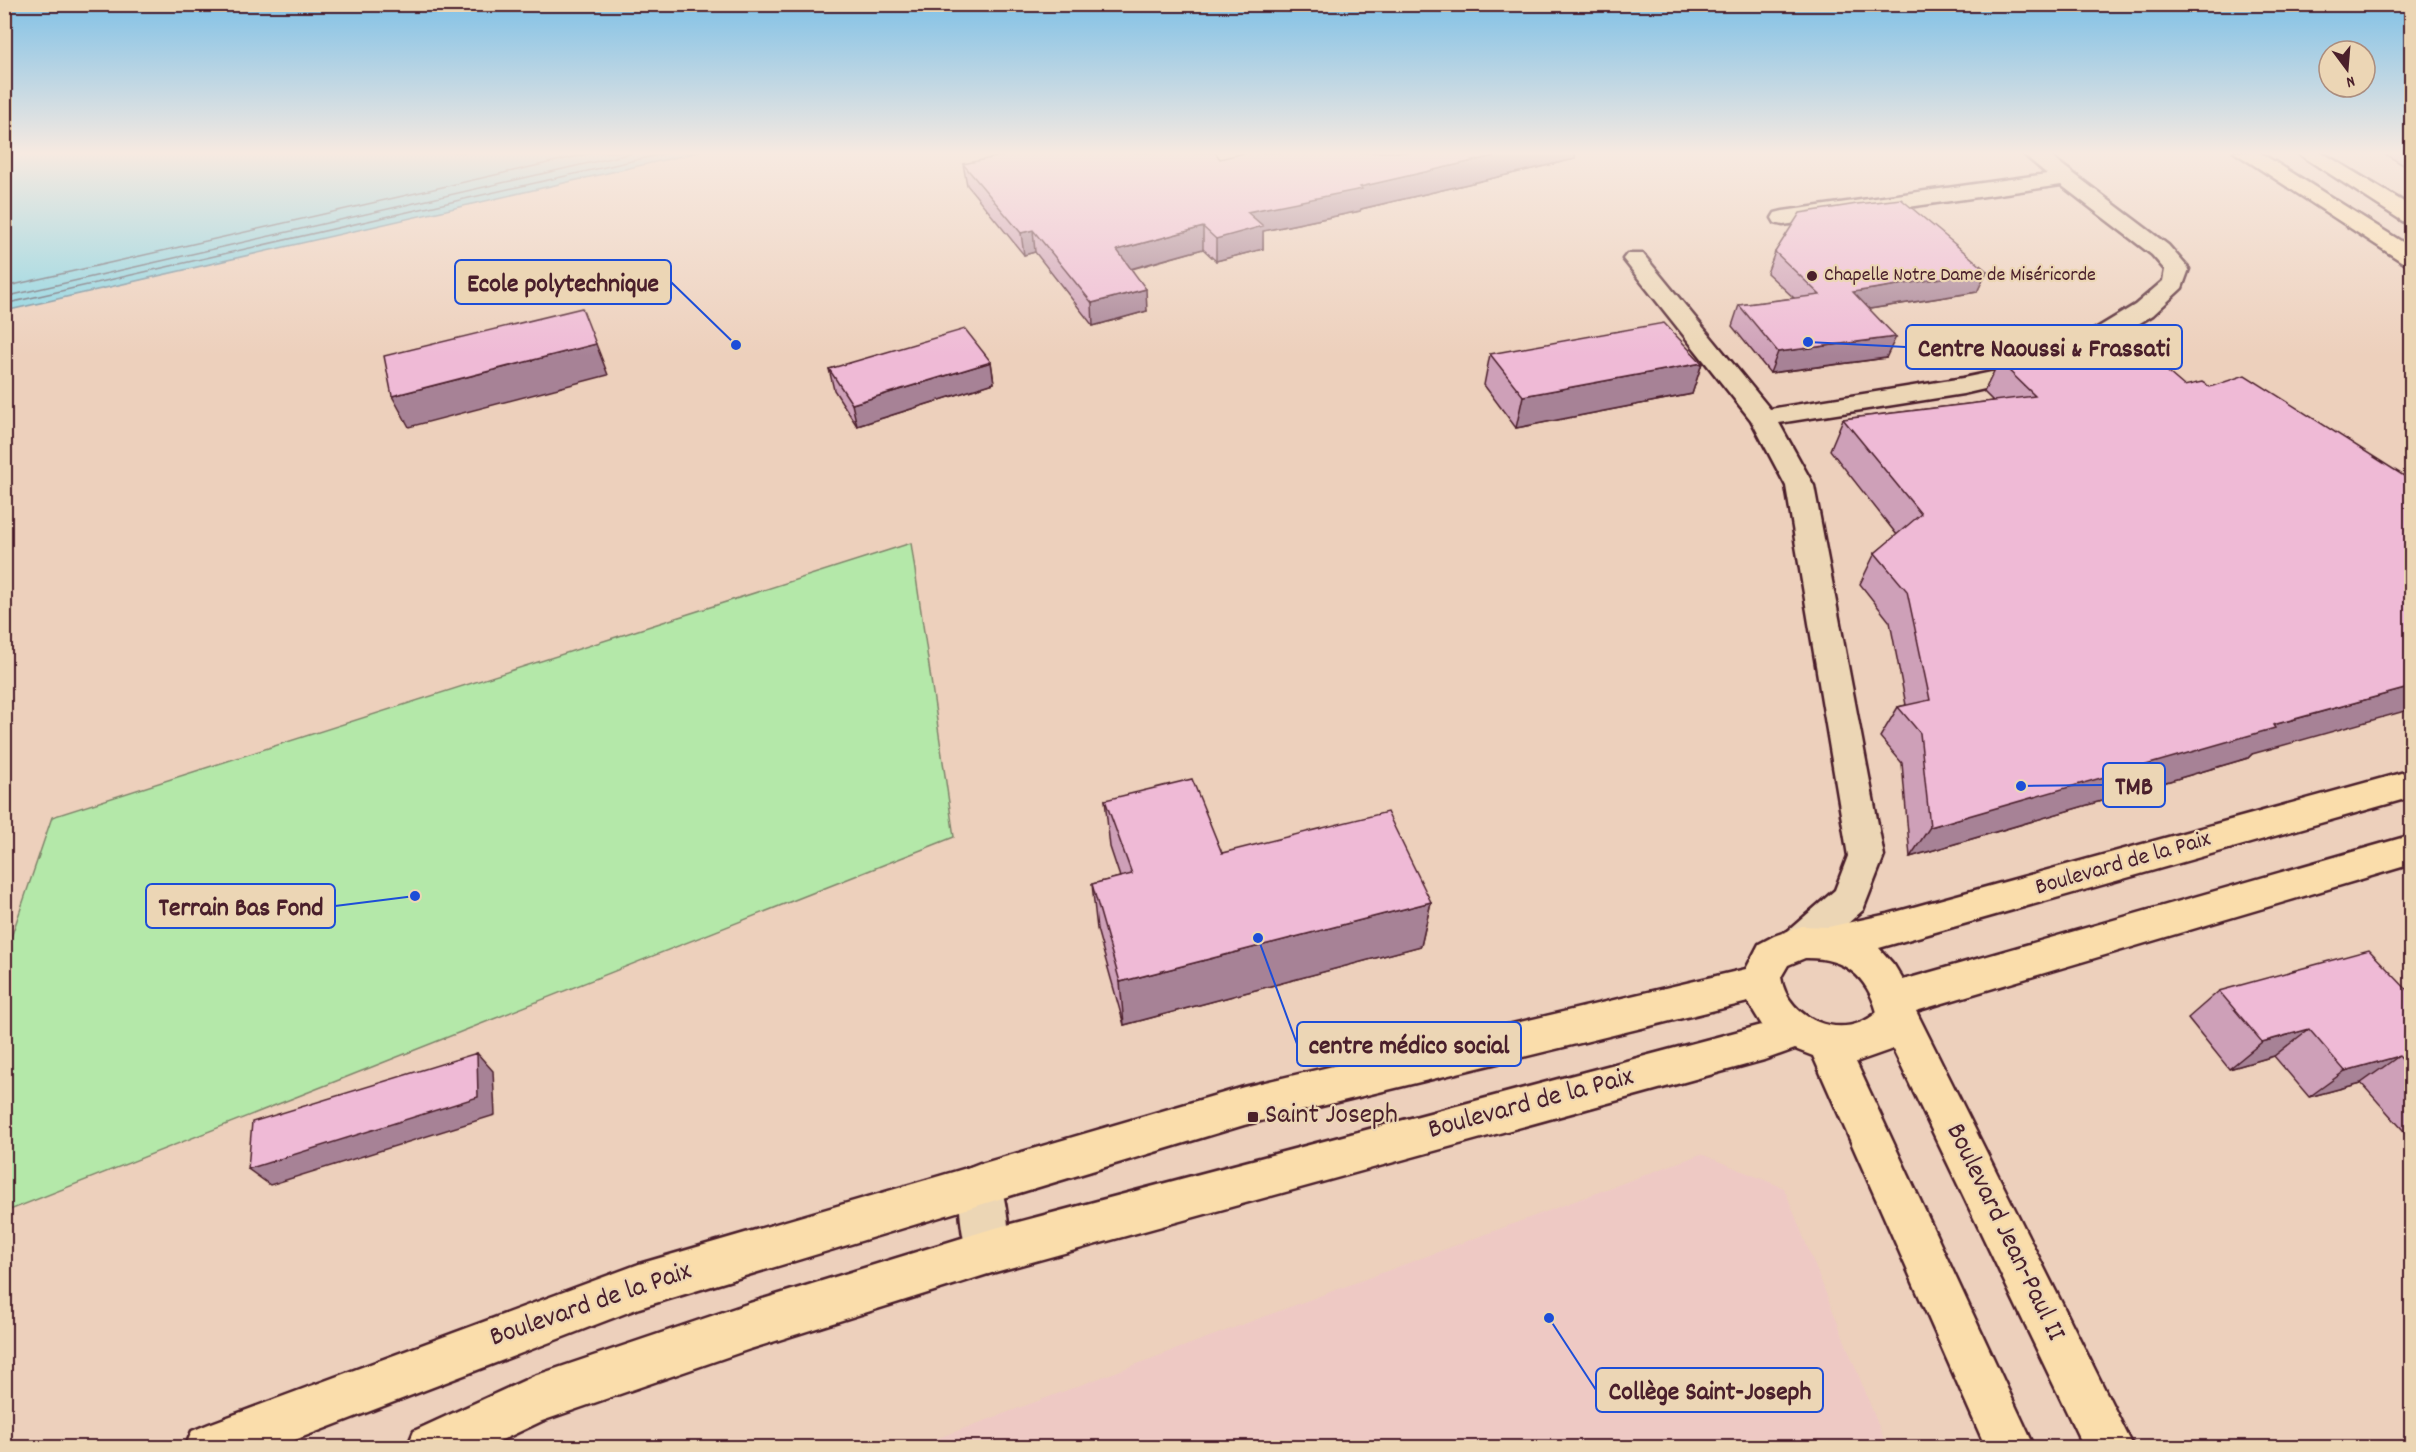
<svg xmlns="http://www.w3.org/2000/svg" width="2416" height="1452" viewBox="0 0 2416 1452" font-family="Dekko,sans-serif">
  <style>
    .built { fill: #eec9c4 }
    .green { fill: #b4e8a9; stroke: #7f846a; stroke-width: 1.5 }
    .water { fill: #87d5e4; stroke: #6f8c9a; stroke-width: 1.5 }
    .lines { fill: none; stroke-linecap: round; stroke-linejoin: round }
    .shore { stroke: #626875; stroke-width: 1.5 }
    .minor-casing { stroke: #4a1f2b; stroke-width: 5 }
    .major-casing { stroke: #4a1f2b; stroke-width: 5 }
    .highway-casing { stroke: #4a1f2b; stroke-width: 5 }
    .minor { fill: #ecd6b5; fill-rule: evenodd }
    .major { fill: #faddab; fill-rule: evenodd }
    .highway { fill: #faddab; fill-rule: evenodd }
    .wall { fill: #cea0b8; stroke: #4a1f2b; stroke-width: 1.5 }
    .shaded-wall { fill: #a78296; stroke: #4a1f2b; stroke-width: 1.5 }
    .building { fill: #efbad6; stroke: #4a1f2b; stroke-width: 1.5 }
    .poi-dot { fill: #4a1f2b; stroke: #ecd6b5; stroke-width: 2 }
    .labels { text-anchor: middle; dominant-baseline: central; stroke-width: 4.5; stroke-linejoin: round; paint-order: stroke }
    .far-poi-label { font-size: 20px; fill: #4a1f2b; stroke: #ecd6b5; text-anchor: start }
    .street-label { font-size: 24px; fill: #4a1f2b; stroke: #ecd6b5 }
    .near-street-label { font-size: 28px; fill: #4a1f2b; stroke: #ecd6b5 }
    .near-poi-label { font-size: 28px; fill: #4a1f2b; stroke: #ecd6b5; text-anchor: start }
    .leader { fill: none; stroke: #1d4ed8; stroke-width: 2 }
    .callout-dot { fill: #1d4ed8; stroke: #ecd6b5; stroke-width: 2 }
    .callout { fill: #ecd6b5; stroke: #1d4ed8; stroke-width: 2 }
    .callout-label { font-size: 26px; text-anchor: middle; font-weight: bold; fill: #4a1f2b }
  </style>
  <rect width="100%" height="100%" fill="#edd0bc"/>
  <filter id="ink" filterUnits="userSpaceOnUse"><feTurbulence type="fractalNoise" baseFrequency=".0167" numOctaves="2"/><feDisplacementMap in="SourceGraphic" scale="12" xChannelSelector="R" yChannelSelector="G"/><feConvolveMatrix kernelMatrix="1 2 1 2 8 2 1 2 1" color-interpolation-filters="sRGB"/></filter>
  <g filter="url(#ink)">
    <path class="built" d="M 1701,1154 L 1784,1188 L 1887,1447 L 914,1447 Z"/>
    <path class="green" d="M 911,543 L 954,837 L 5,1212 L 5,955 L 52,817 Z"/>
    <path class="water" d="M 5,152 L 699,152 L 5,311 Z"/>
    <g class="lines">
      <path class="shore" d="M 4,287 L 596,152
        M 4,297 L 637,152
        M 4,304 L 671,152"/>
      <defs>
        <path id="minor" d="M 2021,152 L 2045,152 L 2168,245 L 2189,269 L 2182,288 L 2153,315 L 2082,358 L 2032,378 L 1963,394 L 1779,423 L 1814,486 L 1884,856 L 1863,910 L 1814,953 L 1801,958 L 1788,953 L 1782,942 L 1788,931 L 1835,890 L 1848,856 L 1786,486 L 1751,420 L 1623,259 L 1627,254 L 1643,254 L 1770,409 L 1963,378 L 2016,367 L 2064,348 L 2135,305 L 2163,281 L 2165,270 L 2152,255 L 2061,185 L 1783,225 L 1775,223 L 1772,218 L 1775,213 L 1783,211 L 2047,174 Z
          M 980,1163 L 995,1169 C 1006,1195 1014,1242 1004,1268 L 988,1274 L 972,1268 C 962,1242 954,1194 965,1169 Z"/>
        <path id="major" d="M 2412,770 L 2412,797 L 1879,948 L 1894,965 L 1903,980 L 2412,835 L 2412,864 L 1916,1011 L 2134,1448 L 2084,1448 L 1893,1049 L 1856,1062 L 2035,1448 L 1986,1448 L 1813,1056 L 1795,1049 L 1764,1060 L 988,1274 L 750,1349 L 542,1421 L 485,1448 L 407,1448 L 414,1431 L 534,1376 L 750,1303 L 988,1230 L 1762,1025 L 1748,1002 L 1244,1125 L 639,1308 L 274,1448 L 185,1448 L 192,1431 L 209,1424 L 639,1264 L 1244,1087 L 1746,969 L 1759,944 L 1774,936 L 1802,926 L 1828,927 L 1888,914 ZM 1805,958 C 1843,957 1867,975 1877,1012 C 1844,1043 1787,1020 1781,977 L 1788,965 Z"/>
        <path id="highway" d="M 2234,152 L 2259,152 L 2412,248 L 2412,265 L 2404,263 Z
          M 2296,152 L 2321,152 L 2412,207 L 2412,224 L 2404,222 Z"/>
      </defs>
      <use href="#minor" class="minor-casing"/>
      <use href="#major" class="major-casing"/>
      <use href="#highway" class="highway-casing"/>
      <use href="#minor" class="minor"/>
      <use href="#major" class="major"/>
      <use href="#highway" class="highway"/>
    </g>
    <path class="wall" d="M 2381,152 L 2412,152 L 2412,165 L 2405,166 Z
      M 1220,159 L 1575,159 L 1361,209 L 1360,211 L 1263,231 L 1263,249 L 1216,261 L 1203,249 L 1132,269 L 1147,311 L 1093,326 L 1035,252 L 1024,255 L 967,185 L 963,164 Z
      M 1775,252 L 1987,271 L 1977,292 L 1869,309 L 1886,358 L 1770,373 L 1732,326 L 1739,305 L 1794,298 L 1767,273 Z
      M 2133,342 L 2252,754 L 2248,758 L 1910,857 L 1902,763 L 1880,737 L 1898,707 L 1906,705 L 1890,622 L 1860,584 L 1875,553 L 1897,535 L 1830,450 L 1843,419 L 1993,401 L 1984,392 L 1999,361 Z
      M 1490,354 L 1702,363 L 1692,394 L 1516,428 L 1484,385 Z
      M 991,362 L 994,383 L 857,426 L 834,390 L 829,369 Z
      M 1105,800 L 1222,853 L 1431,902 L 1421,946 L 1124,1025 L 1097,929 L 1092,884 L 1120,877 L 1110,847 Z
      M 2219,991 L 2412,995 L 2412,1140 L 2361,1083 L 2309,1097 L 2274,1056 L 2229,1069 L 2188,1018 Z"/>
    <path class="shaded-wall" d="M 1512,152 L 1576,152 L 1575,159 L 1361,209 L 1360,211 L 1263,231 L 1263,249 L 1216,261 L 1216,239 L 1247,212 Z
      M 2412,157 L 2412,165 L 2405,166 Z
      M 1203,227 L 1203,249 L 1119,272 L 1117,250 Z
      M 1033,230 L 1035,252 L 1024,255 L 1021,233 Z
      M 1987,271 L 1977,292 L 1844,313 L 1853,292 Z
      M 1146,289 L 1147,311 L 1093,326 L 1092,303 Z
      M 1896,337 L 1886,358 L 1770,373 L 1778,352 Z
      M 596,344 L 608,375 L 409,427 L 392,396 Z
      M 991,362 L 994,383 L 857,426 L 852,404 Z
      M 1702,363 L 1692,394 L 1516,428 L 1523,396 Z
      M 2412,687 L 2412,709 L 2252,754 L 2248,758 L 1910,857 L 1930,827 L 2273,725 Z
      M 1431,902 L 1421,946 L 1124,1025 L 1120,982 Z
      M 2309,1029 L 2274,1056 L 2229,1069 L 2262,1042 Z
      M 477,1053 L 493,1071 L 495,1115 L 270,1185 L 248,1169 Z
      M 2399,1056 L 2361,1083 L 2309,1097 L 2345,1071 Z"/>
    <path class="building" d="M 1020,152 L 1215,152 L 1220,159 L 1248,152 L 1512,152 L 1360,187 L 1362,189 L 1247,212 L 1263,226 L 1216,239 L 1203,227 L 1117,250 L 1146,289 L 1092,303 L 1033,230 L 1021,233 L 963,164 Z
      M 1901,199 L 1987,271 L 1853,292 L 1896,337 L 1778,352 L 1739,305 L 1820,295 L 1775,252 L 1800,213 L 1857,204 Z
      M 582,308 L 596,344 L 392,396 L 384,356 Z
      M 1664,323 L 1702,363 L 1523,396 L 1490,354 Z
      M 965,329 L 991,362 L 852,404 L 829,369 Z
      M 2133,342 L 2184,386 L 2202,382 L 2210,387 L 2245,375 L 2412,481 L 2412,687 L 2273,725 L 2275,728 L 1930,827 L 1920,733 L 1898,707 L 1930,700 L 1907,591 L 1875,553 L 1921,514 L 1843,419 L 2035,396 L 1999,361 Z
      M 1192,779 L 1222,853 L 1387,812 L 1431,902 L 1120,982 L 1092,884 L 1132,874 L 1105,800 Z
      M 2369,950 L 2412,995 L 2412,1070 L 2399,1056 L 2345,1071 L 2309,1029 L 2262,1042 L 2219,991 Z
      M 477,1053 L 478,1097 L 248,1169 L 252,1122 Z"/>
  </g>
  <linearGradient id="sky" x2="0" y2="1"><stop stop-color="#81c1e6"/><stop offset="0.43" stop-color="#f7eae1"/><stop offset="1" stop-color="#f7eae1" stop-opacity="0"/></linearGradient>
  <rect width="2416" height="356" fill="url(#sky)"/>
  <g class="poi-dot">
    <circle cx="1812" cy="276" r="6"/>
    <rect x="1247" y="1111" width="12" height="12" rx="3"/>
  </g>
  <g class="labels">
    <g class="far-poi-label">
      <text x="1824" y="276">Chapelle Notre Dame de Miséricorde</text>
    </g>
    <g class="street-label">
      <text transform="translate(2123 864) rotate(-16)">Boulevard de la Paix</text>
    </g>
    <g class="near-street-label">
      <text transform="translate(1531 1105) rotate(-15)">Boulevard de la Paix</text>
      <text transform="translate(2004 1233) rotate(64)">Boulevard Jean-Paul II</text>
      <text transform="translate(591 1306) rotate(-19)">Boulevard de la Paix</text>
    </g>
    <g class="near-poi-label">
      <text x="1265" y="1117">Saint Joseph</text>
    </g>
  </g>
  <path class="leader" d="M736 345L671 282M1808 342L1906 347M2021 786L2103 785M415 896L335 906M1258 938L1297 1044M1549 1318L1596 1390"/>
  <g class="callout-dot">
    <circle cx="736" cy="345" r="6"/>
    <circle cx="1808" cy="342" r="6"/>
    <circle cx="2021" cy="786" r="6"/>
    <circle cx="415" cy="896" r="6"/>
    <circle cx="1258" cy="938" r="6"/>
    <circle cx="1549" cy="1318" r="6"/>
  </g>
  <g class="callout">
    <rect x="455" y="260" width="216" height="44" rx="6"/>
    <rect x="1906" y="325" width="276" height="44" rx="6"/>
    <rect x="2103" y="763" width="62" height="44" rx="6"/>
    <rect x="146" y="884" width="189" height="44" rx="6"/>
    <rect x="1297" y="1022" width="224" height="44" rx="6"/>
    <rect x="1596" y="1368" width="227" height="44" rx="6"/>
  </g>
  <g class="callout-label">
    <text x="563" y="291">Ecole polytechnique</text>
    <text x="2044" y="356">Centre Naoussi &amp; Frassati</text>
    <text x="2134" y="794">TMB</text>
    <text x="241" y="915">Terrain Bas Fond</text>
    <text x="1409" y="1053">centre médico social</text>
    <text x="1710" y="1399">Collège Saint-Joseph</text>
  </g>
  <rect width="2416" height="1452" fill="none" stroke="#ecd6b5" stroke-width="24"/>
  <rect x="12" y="12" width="2392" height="1428" fill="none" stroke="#4a1f2b" stroke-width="2" filter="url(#ink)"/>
  <g transform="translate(2347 69) rotate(164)"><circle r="28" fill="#ecd6b5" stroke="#ab8d7e" stroke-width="1.5"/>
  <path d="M0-4.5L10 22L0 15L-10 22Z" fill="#4a1f2b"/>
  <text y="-9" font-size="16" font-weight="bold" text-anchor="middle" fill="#4a1f2b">N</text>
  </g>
</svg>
